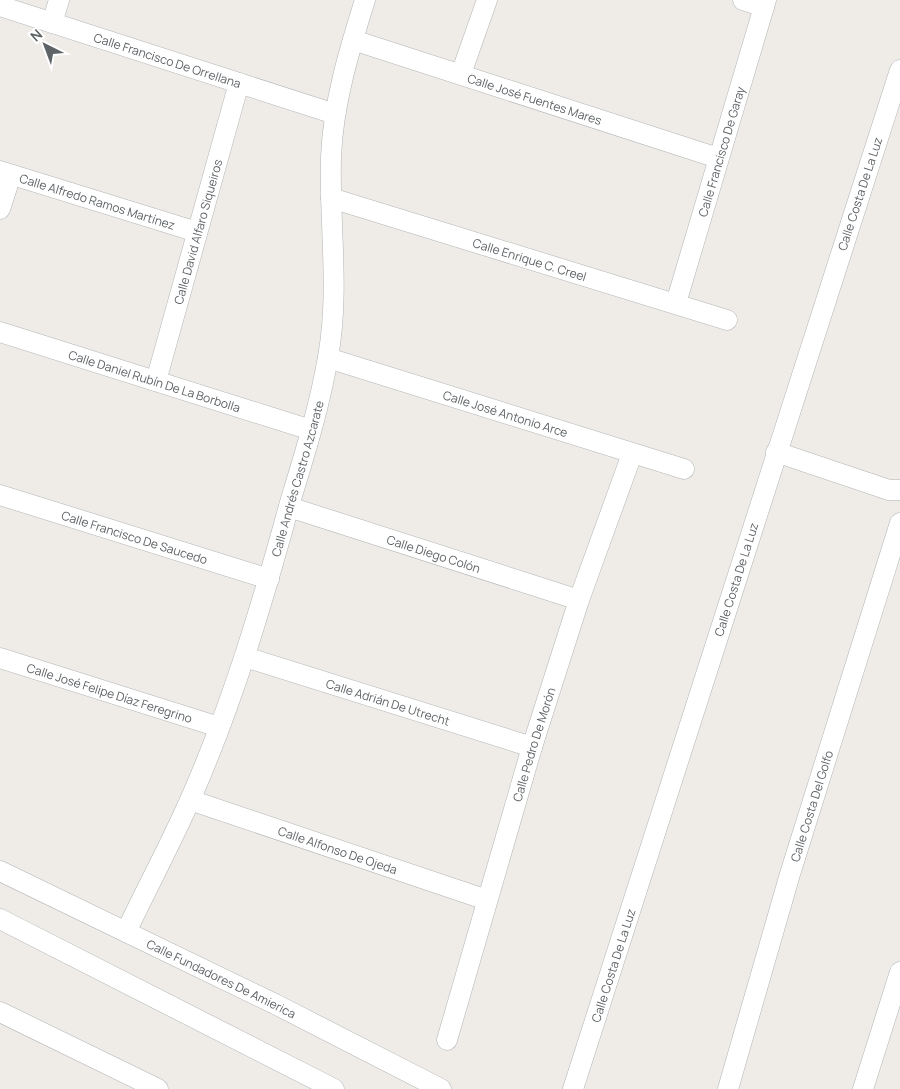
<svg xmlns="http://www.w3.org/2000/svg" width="900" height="1089" viewBox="0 0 900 1089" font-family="Manrope,sans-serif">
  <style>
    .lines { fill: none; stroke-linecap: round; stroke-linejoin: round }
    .minor-casing { stroke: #b1b5b8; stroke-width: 21 }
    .minor { stroke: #fff; stroke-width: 20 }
    .labels { text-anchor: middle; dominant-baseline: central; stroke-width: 5; stroke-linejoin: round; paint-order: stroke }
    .street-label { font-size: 12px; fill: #5e6366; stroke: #fff }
  </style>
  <rect width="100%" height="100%" fill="#efebe6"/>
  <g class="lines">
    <defs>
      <g id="minor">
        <path d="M 743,0 L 764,7"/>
        <path id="s1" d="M 0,6 L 335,114"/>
        <path d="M 52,23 L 59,0"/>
        <path id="s2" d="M 353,40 L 718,158"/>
        <path d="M 461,74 L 487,0"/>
        <path id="s3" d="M 0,171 L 197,232"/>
        <path id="s4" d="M 331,198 L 727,320"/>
        <path d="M 0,209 L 11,175"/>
        <path id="s5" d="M 676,303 L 766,0"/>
        <path id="s6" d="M 0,332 L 311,430"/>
        <path id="s7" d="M 328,358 L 684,469"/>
        <path id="s8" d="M 156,381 L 239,83"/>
        <path d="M 776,452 L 889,490 L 900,490"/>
        <path id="s9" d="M 0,495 L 269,579"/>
        <path id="s10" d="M 289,507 L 579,600"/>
        <path id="s11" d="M 245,657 L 532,747"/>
        <path id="s12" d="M 0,658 L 219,727"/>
        <path id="s13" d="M 190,800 L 487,900"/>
        <path id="s14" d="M 0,871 L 275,1004 L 441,1089"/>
        <path d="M 0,919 L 334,1089"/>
        <path id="s15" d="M 126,932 C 147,888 170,845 190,800 C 233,703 263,601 291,499 C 305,453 320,405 328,357 C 340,291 329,224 331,157 C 333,104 349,51 365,0"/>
        <path d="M 0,1012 L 158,1089"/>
        <path id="s16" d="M 447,1040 L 532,747 L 579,600 L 632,454"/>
        <path id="s17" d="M 573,1089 C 683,750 788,409 900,70"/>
        <path id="s18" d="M 728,1089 L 790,874 L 900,523"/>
        <path d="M 863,1089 L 900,972"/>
      </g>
    </defs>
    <use href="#minor" class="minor-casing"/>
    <use href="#minor" class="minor"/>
  </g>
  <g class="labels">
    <g class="street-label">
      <text stroke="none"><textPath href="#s1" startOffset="176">Calle Francisco De Orrellana</textPath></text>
      <text stroke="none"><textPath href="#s2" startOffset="191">Calle José Fuentes Mares</textPath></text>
      <text stroke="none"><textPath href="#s5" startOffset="158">Calle Francisco De Garay</textPath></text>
      <text stroke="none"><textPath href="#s17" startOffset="940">Calle Costa De La Luz</textPath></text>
      <text stroke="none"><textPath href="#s3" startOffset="102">Calle Alfredo Ramos Martínez</textPath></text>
      <text stroke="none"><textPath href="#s8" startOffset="155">Calle David Alfaro Siqueiros</textPath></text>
      <text stroke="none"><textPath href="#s4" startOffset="208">Calle Enrique C. Creel</textPath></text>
      <text stroke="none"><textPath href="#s6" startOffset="162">Calle Daniel Rubín De La Borbolla</textPath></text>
      <text stroke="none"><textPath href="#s7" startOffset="186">Calle José Antonio Arce</textPath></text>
      <text stroke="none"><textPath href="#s15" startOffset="486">Calle Andrés Castro Azcarate</textPath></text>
      <text stroke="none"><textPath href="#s9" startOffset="141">Calle Francisco De Saucedo</textPath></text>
      <text stroke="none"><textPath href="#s10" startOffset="152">Calle Diego Colón</textPath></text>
      <text stroke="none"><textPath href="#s17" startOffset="535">Calle Costa De La Luz</textPath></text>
      <text stroke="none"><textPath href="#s12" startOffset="115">Calle José Felipe Díaz Feregrino</textPath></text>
      <text stroke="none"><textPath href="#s11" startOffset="150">Calle Adrián De Utrecht</textPath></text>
      <text stroke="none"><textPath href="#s16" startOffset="308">Calle Pedro De Morón</textPath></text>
      <text stroke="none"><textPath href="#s18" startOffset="295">Calle Costa Del Golfo</textPath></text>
      <text stroke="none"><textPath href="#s13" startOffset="156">Calle Alfonso De Ojeda</textPath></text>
      <text stroke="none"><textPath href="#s17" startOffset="130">Calle Costa De La Luz</textPath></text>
      <text stroke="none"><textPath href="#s14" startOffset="246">Calle Fundadores De Amierica</textPath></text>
    </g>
  </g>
  <g transform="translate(45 45) rotate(318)" stroke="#ffffff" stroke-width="4" paint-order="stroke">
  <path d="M0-4L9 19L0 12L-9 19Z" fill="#5e6366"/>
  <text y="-8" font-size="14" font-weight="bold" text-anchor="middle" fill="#5e6366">N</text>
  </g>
</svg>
